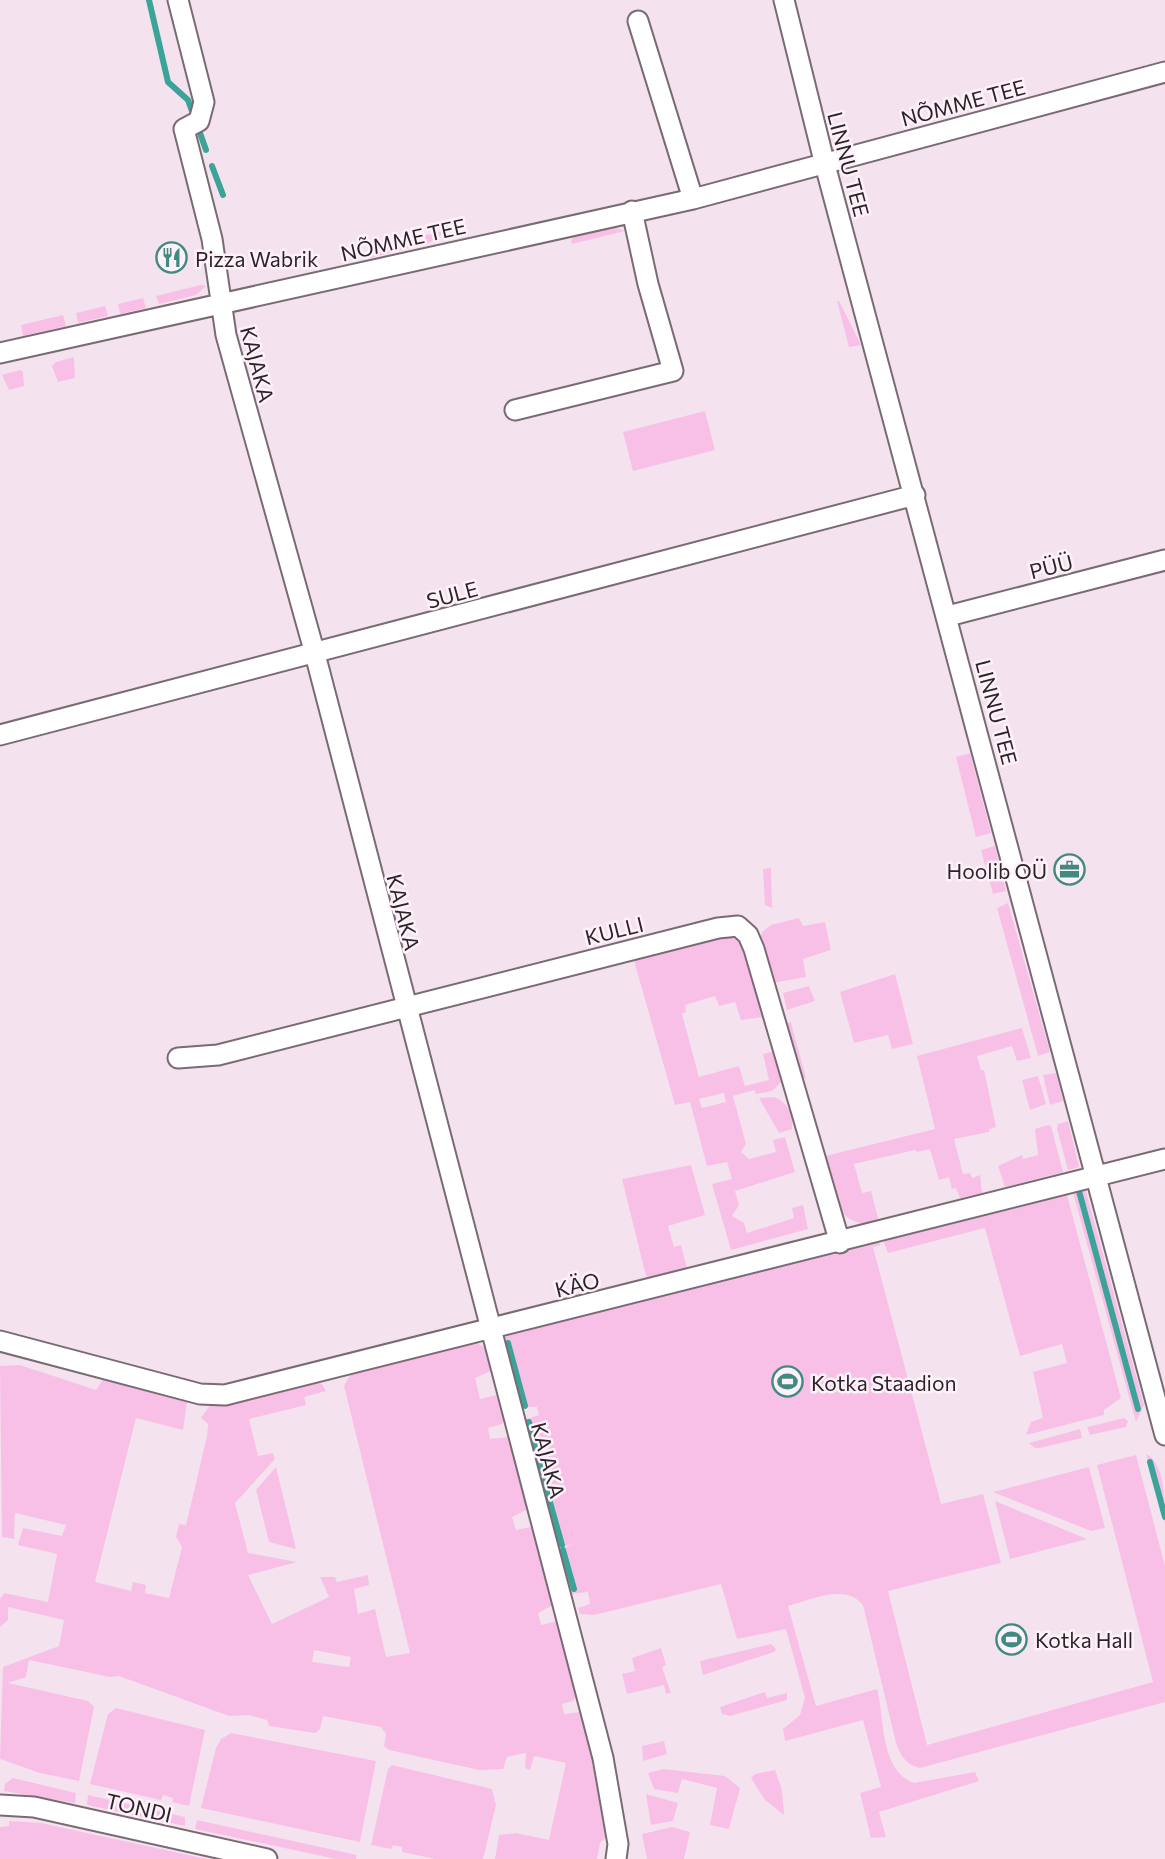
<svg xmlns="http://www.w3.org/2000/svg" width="1165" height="1859" viewBox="0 0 1165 1859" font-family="Commissioner,sans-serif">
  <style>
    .green { fill: #f9c0e7; fill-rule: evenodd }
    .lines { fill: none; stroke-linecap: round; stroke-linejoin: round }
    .stream { stroke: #3ca398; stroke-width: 6 }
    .minor-casing { stroke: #796b74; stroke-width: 23 }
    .minor { stroke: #fff; stroke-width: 19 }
    .labels { text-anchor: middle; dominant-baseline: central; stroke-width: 5; stroke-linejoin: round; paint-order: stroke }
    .street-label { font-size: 21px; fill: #2b2529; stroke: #fff1fa }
    .poi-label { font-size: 21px; fill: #2b2529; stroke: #fff1fa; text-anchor: start }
  </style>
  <rect width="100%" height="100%" fill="#f4e3ee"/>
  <path class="green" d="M 614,227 L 625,231 L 572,244 L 571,240 L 578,234 Z
    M 446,231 L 431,242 L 370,258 L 371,246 Z
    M 201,285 L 206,286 L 196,295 L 159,304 L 156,296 Z
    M 143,298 L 146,308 L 120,314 L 118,304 Z
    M 837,301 L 839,301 L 861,345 L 849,347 Z
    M 105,306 L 108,316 L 78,323 L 76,313 Z
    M 63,315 L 66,326 L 23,336 L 21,325 Z
    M 74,357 L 75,378 L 58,382 L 52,366 L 56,362 Z
    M 20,370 L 23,372 L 24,386 L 9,390 L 2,375 Z
    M 705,411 L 715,450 L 633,471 L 623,432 Z
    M 970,753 L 991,833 L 976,837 L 956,757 Z
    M 995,846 L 1006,891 L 993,894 L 981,850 Z
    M 771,868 L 772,908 L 765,905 L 763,869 Z
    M 1008,903 L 1050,1052 L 1038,1056 L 997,908 Z
    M 799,918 L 803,926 L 825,922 L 831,950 L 803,959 L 806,977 L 772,983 L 760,940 L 762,932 L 771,925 Z
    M 732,936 L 744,944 L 764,1017 L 741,1020 L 735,1002 L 719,1006 L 715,996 L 685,1005 L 686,1012 L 682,1014 L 699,1077 L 739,1066 L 745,1086 L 769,1080 L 763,1054 L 774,1051 L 782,1081 L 772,1091 L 756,1094 L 754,1090 L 733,1096 L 746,1144 L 741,1152 L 749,1159 L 776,1152 L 773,1140 L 785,1137 L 795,1172 L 735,1191 L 739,1205 L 732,1216 L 744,1223 L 747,1233 L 794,1218 L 792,1208 L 803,1205 L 808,1229 L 731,1250 L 712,1184 L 732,1179 L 727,1162 L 707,1166 L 690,1102 L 675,1105 L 633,957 L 687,940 ZM 724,1093 L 726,1102 L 702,1108 L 699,1099 Z
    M 895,974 L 913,1044 L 892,1049 L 888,1035 L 854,1043 L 840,992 Z
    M 809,986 L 815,1001 L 787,1010 L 783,993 Z
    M 791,1022 L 791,1023 L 806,1078 L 800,1079 L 785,1024 Z
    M 1022,1028 L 1031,1058 L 1017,1061 L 1012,1046 L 977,1056 L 981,1070 L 984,1070 L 996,1127 L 989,1129 L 989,1132 L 954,1139 L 963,1174 L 970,1173 L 972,1178 L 980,1175 L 982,1193 L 960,1198 L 956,1188 L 952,1189 L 949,1177 L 939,1180 L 930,1149 L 917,1152 L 915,1150 L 854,1164 L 862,1193 L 871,1191 L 878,1218 L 876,1222 C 837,1232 828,1185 817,1158 L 935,1129 L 917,1056 Z
    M 1056,1073 L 1063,1101 L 1050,1105 L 1043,1075 Z
    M 1038,1076 L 1046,1104 L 1030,1110 L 1022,1080 Z
    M 774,1097 C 787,1101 794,1115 792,1129 L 779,1133 L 759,1098 Z
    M 1068,1121 L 1079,1167 L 1068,1170 L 1057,1129 L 1058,1124 Z
    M 1048,1125 L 1051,1126 L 1063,1172 L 1005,1187 L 998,1166 L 1022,1155 L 1023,1159 L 1038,1155 L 1035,1129 Z
    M 691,1165 L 705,1215 L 668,1226 L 674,1247 L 681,1245 L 687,1269 L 652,1278 L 646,1276 L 622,1179 Z
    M 1085,1188 L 1144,1405 L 1136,1422 L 1072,1189 Z
    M 1067,1195 L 1121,1398 L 1104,1410 L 1104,1415 L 1026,1435 L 1031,1422 L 1043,1418 L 1033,1372 L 1067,1363 L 1062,1344 L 1020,1356 L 985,1228 L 888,1253 L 883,1240 L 1021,1207 L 1051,1196 Z
    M 877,1240 L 881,1245 L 873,1247 L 941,1504 L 983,1494 L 1001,1563 L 888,1591 L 927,1745 L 1153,1682 L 1097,1465 L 1136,1455 L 1165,1566 L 1165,1702 L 920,1768 C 905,1764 902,1757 896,1743 L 863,1605 C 845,1583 811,1600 788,1606 L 816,1706 L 877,1689 C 885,1718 879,1770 914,1783 L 975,1772 L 979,1781 L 879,1812 L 886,1837 L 871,1838 L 860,1793 L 881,1787 L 863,1720 L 785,1741 L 783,1729 L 800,1715 L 805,1698 L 786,1629 L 737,1639 L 721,1584 L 594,1615 L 580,1614 L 578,1608 L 590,1604 L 588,1592 L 571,1594 L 559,1550 L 574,1544 L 558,1548 L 541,1480 L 555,1476 L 555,1473 L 540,1476 L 536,1460 L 550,1453 L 548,1446 L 535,1449 L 531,1446 L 525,1422 L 526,1419 L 539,1415 L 537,1407 L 522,1407 L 503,1339 L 512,1332 Z
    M 476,1342 L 485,1348 L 491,1371 L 475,1378 L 480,1399 L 497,1395 L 505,1419 L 502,1424 L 488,1428 L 490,1439 L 510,1437 L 528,1509 L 512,1517 L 516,1530 L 530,1527 L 535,1531 L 553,1605 L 538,1613 L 541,1625 L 558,1621 L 577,1695 L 573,1701 L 562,1704 L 564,1714 L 580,1712 L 588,1739 L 606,1837 L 600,1843 L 597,1859 L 495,1859 L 499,1835 L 516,1833 L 549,1840 L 566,1763 L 534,1756 L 530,1770 L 525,1768 L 526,1753 L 507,1757 L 503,1769 L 479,1770 L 389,1750 L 384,1746 L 386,1734 L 381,1727 L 323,1716 L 320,1729 L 315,1733 L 269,1726 L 267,1720 L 249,1715 L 229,1716 L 119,1676 L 110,1677 L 29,1660 L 26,1677 L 8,1683 L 88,1701 L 94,1707 L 79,1781 L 40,1773 L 0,1759 L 3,1667 L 59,1646 L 64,1620 L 8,1607 L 8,1620 L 0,1627 L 0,1599 L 4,1593 L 48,1602 L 57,1554 L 18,1545 L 23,1528 L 62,1536 L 66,1525 L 15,1513 L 14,1539 L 2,1537 L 0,1366 L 20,1365 L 96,1390 L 104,1378 L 187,1402 L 183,1430 L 136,1418 L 95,1582 L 131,1591 L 133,1582 L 146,1585 L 145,1593 L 169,1598 L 182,1547 L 176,1537 L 179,1524 L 186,1525 L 207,1436 L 208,1424 L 201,1418 L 210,1405 L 233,1404 L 316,1382 L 322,1384 L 326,1391 L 304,1397 L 306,1405 L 249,1419 L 258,1456 L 273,1453 L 275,1459 L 235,1503 L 248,1553 L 297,1562 L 248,1575 L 272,1624 L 329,1597 L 320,1577 L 335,1577 L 337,1582 L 368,1575 L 369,1585 L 354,1589 L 358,1614 L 375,1609 L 386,1657 L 410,1653 L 344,1386 L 352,1372 ZM 314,1650 L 351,1657 L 349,1667 L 312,1662 Z
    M 1124,1418 L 1128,1421 L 1126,1427 L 1090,1435 L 1087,1427 Z
    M 1080,1429 L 1082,1438 L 1040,1448 L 1035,1448 L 1029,1443 Z
    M 1146,1454 C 1165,1463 1165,1501 1165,1524 Z
    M 276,1467 L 296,1549 L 269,1542 L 256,1490 Z
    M 1089,1467 L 1105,1528 L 1091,1531 L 993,1492 Z
    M 995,1501 L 1087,1539 L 1010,1559 Z
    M 771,1644 L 776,1649 L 774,1652 L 703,1675 L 700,1661 Z
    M 661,1648 L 666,1665 L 662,1667 L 671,1693 L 666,1694 L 664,1685 L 627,1694 L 622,1674 L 635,1671 L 632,1658 Z
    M 765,1692 L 767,1698 L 787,1693 L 787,1700 L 730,1716 L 722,1714 L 720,1707 Z
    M 116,1708 L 205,1730 L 189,1806 L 172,1802 L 173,1798 L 163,1795 L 161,1800 L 90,1784 L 108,1714 Z
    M 231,1733 L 376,1761 L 360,1842 L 201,1808 L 216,1748 L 221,1739 Z
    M 664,1741 L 667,1754 L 643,1761 L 642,1746 Z
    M 392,1765 L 492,1789 L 496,1805 L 483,1859 L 435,1859 L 402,1852 L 402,1847 L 393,1845 L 391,1849 L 371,1845 L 388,1769 Z
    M 663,1769 L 725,1776 L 740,1788 L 729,1829 L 710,1825 L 717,1788 L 682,1779 L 678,1793 L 654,1789 L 648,1773 Z
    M 775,1770 L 782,1790 L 784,1815 L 765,1800 L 751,1778 L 755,1774 Z
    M 13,1778 L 76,1793 L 75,1803 L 4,1791 L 5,1784 Z
    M 646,1794 L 678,1803 L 673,1821 L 651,1825 Z
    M 88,1795 L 185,1817 L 185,1826 L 87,1805 Z
    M 197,1820 L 357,1855 L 356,1859 L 336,1859 L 195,1829 Z
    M 9,1821 L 41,1823 L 207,1859 L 0,1859 L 0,1827 L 9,1826 Z
    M 672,1827 L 690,1832 L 684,1859 L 647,1859 L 642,1834 Z"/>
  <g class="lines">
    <path class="stream" d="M 149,0 L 168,82 L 188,100 L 192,111
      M 200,133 L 206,150
      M 212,166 L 223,195
      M 1079,1191 L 1138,1409
      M 508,1343 L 525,1406
      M 529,1422 L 536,1447
      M 539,1458 L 543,1473
      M 1150,1462 L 1165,1517
      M 544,1481 L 562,1545
      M 563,1550 L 574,1589"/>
    <defs>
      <path id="minor" d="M 178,0 L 204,102 L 199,121 L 184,129 L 212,239 L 226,335 L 315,654 L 603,1758 L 618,1844 L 616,1859
        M 784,0 L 824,161 L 1165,1435
        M 638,21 L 693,199
        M 0,353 L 693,199 L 1165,72
        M 515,410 L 673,371 L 648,284 L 632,211
        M 948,616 L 1165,560
        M 0,735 L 915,495
        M 178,1058 L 218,1055 L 718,928 L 738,926 L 748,935 L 754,949 L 840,1243
        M 0,1341 L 200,1394 L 225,1395 L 1165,1159
        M 0,1805 L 34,1807 L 267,1859"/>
    </defs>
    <use href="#minor" class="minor-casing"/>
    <use href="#minor" class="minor"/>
  </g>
  <defs>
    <symbol id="restaurant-ring" viewBox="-11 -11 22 22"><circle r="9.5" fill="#fff1fa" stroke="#428981" stroke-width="1.5"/><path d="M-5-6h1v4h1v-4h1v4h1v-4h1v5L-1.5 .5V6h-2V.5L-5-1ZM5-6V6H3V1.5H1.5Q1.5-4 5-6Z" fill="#428981"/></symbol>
    <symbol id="office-ring" viewBox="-11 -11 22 22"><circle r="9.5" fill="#fff1fa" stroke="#428981" stroke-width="1.5"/><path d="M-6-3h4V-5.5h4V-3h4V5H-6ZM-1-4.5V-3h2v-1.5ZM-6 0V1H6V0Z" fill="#428981"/></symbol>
    <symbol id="stadium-ring" viewBox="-11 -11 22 22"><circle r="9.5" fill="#fff1fa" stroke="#428981" stroke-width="1.5"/><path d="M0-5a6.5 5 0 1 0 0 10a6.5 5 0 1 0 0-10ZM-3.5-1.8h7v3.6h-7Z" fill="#428981"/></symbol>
  </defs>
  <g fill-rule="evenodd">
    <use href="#restaurant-ring" x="154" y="240" width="35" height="35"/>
    <use href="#office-ring" x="1052" y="852" width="35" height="35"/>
    <use href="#stadium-ring" x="770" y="1364" width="35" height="35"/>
    <use href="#stadium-ring" x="994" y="1622" width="35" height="35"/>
  </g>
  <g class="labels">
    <g class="street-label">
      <text transform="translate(963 102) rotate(-15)">NÕMME TEE</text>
      <text transform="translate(849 164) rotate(75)">LINNU TEE</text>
      <text transform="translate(403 239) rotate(-13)">NÕMME TEE</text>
      <text transform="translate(258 364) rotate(75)">KAJAKA</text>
      <text transform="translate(1051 566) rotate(-14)">PÜÜ</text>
      <text transform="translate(452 594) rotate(-15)">SULE</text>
      <text transform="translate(997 712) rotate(75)">LINNU TEE</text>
      <text transform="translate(404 912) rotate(76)">KAJAKA</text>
      <text transform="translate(614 930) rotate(-14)">KULLI</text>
      <text transform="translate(577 1284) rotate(-14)">KÄO</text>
      <text transform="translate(549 1460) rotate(75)">KAJAKA</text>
      <text transform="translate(139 1807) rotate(13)">TONDI</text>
    </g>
    <g class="poi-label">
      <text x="195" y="258">Pizza Wabrik</text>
      <text x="1047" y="870" text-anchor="end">Hoolib OÜ</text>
      <text x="811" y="1382">Kotka Staadion</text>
      <text x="1035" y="1639">Kotka Hall</text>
    </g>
  </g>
</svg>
